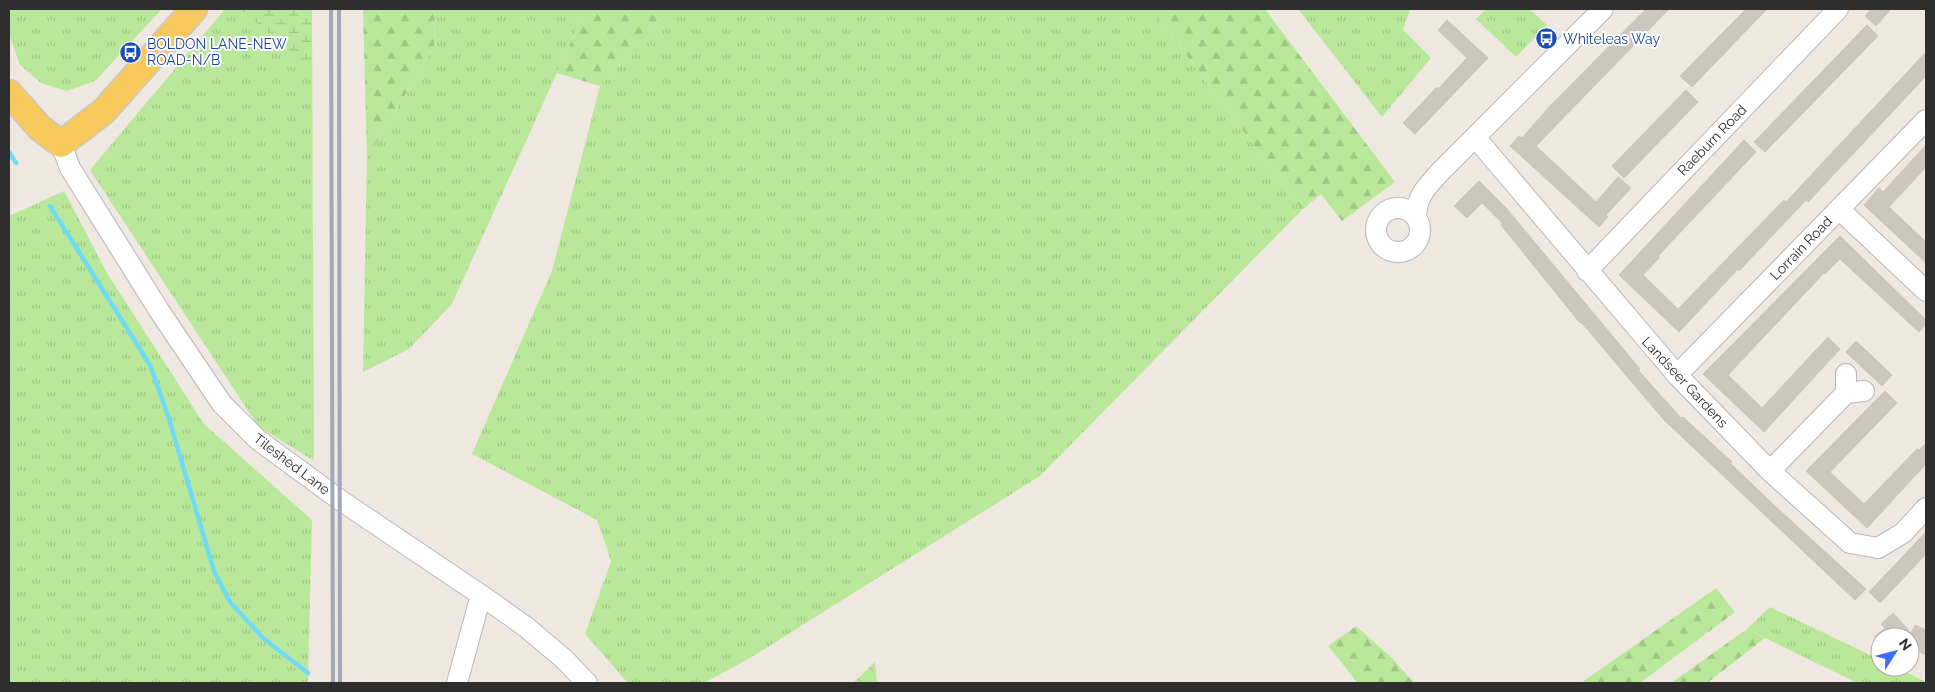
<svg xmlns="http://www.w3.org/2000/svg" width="1935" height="692" viewBox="0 0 1935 692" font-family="Raleway,sans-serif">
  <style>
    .grass { fill: url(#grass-tufts) }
    .forest { fill: url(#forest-firs) }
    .wetland { fill: url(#wetland-marsh) }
    .park { fill: url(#park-crowns) }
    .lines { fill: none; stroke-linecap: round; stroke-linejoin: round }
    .stream { stroke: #6fdbf5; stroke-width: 4.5 }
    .building { fill: #cbc6be; stroke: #cbc4b9 }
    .minor-casing { stroke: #b4b7c1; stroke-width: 22 }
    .major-casing { stroke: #c9c9c9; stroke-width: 29 }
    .minor { stroke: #fff; stroke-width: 20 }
    .major { stroke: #f8c95c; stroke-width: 26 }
    .rail { stroke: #a2a7b9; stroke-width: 4 }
    .labels { text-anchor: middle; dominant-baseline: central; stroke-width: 4; stroke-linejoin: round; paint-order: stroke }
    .transit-label { font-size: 14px; fill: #164399; stroke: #fff; text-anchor: start }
    .street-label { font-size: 14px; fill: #2e2e2e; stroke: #fff }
  </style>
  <defs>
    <pattern id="grass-tufts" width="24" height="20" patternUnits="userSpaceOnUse" patternTransform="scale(1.25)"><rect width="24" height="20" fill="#bae89a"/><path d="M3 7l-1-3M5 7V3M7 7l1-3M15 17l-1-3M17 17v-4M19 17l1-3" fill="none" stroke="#a0c785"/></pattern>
    <pattern id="forest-firs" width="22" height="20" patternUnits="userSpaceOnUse" patternTransform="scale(1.25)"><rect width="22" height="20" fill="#bae89a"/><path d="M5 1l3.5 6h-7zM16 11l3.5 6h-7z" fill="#a0c785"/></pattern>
    <pattern id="wetland-marsh" width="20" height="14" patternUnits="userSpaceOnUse" patternTransform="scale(1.25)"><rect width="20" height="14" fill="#bae89a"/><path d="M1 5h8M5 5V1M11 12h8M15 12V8" fill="none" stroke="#a0c785"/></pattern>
    <pattern id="park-crowns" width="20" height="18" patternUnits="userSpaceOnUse" patternTransform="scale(1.25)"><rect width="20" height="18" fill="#bae89a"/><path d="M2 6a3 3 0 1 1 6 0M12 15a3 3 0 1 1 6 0" fill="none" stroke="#a0c785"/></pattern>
  </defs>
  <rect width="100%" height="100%" fill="#efe8e0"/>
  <path class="grass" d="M 9,9 L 162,9 L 95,81 L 67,91 L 41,83 L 20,65 L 9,34 Z
    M 225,9 L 312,9 L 314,461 L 258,426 L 90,170 Z
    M 435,9 L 586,9 L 452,304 L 409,349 L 363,372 L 367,158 L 434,47 Z
    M 670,9 L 1152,9 L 1302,210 L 1040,476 L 750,658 L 704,683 L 628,683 L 585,634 L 611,561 L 597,520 L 472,454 L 552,271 L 600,86 Z
    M 1298,9 L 1410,9 L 1403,30 L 1431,58 L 1382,117 Z
    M 1486,9 L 1529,9 L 1547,25 L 1516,57 L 1476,19 Z
    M 64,191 L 107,273 L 204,424 L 312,520 L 308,683 L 9,683 L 9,216 Z
    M 1770,607 L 1880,660 L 1880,667 L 1896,667 L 1926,682 L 1926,683 L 1857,683 L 1747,629 Z"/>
  <path class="forest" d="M 363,9 L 435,9 L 434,47 L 367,158 Z
    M 586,9 L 670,9 L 600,86 L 557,73 Z
    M 1152,9 L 1265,9 L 1395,182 L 1342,221 L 1321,194 L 1302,210 Z
    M 1716,588 L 1735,612 L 1640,683 L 1581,683 Z
    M 1356,626 L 1392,658 L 1414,683 L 1358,683 L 1328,646 Z
    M 1747,629 L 1765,638 L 1707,683 L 1671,683 Z"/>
  <path class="wetland" d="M 240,9 L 312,9 L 312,69 Z"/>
  <path class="park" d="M 875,662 L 877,683 L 853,683 Z"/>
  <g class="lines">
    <path class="stream" d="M 9,152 L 16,163
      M 50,206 L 150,365 L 169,419 L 214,571 L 230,602 L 263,638 L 308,673"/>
  </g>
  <path class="building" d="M 1646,9 L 1669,9 L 1536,146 L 1596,202 L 1618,177 L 1631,188 L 1606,215 L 1608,217 L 1599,227 L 1510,146 L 1519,136 L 1522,138 L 1550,106 Z
    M 1746,9 L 1767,9 L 1692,87 L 1680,76 Z
    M 1871,9 L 1891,9 L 1876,26 L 1865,16 Z
    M 1447,20 L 1488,58 L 1415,134 L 1403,123 L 1437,87 L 1438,89 L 1467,58 L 1438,30 Z
    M 1867,25 L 1878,36 L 1765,152 L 1754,142 Z
    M 1926,52 L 1926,76 L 1808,202 L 1806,200 L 1739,271 L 1738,269 L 1679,332 L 1619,275 L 1744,140 L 1756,152 L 1658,256 L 1659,258 L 1643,275 L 1678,309 L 1784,200 L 1786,202 Z
    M 1686,90 L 1698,102 L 1624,178 L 1612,166 Z
    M 1926,145 L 1926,167 L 1889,207 L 1926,242 L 1926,263 L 1864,205 L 1879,188 L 1883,192 Z
    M 1479,181 L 1507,209 L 1640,369 L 1638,370 L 1681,418 L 1683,417 L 1732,462 L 1730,463 L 1775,506 L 1866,589 L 1855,600 L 1664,420 L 1581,322 L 1580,323 L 1501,225 L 1503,224 L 1482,203 L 1467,218 L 1454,206 Z
    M 1840,236 L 1926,320 L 1926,324 L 1919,332 L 1840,259 L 1825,274 L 1824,273 L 1728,375 L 1762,408 L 1828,337 L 1840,349 L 1764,432 L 1703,374 Z
    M 1856,341 L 1892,375 L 1882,386 L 1846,352 Z
    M 1885,391 L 1897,403 L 1830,472 L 1864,504 L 1917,449 L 1919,450 L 1926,443 L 1926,464 L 1867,528 L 1806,471 Z
    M 1926,532 L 1926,554 L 1880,603 L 1869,592 Z
    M 1893,613 L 1911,633 L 1915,625 L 1926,630 L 1926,655 L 1910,647 L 1910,637 L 1874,637 L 1885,628 L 1881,624 Z"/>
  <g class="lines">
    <defs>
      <path id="minor" d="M 1475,137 L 1677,375 L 1770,471 L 1850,543 L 1878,548 L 1903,533 L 1926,508
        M 61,144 L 70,168 L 160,312 L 222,404 L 257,439 L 340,500 L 481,595 L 526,627 L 564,659 L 587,683
        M1376 230a22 22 0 1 1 44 0a22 22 0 1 1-44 0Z
        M 1839,209 L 1926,291
        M 1416,217 C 1417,195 1426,188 1440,172 L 1603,9
        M 1587,271 L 1838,9
        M 1846,374 L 1846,393 L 1864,391
        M 1677,375 L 1926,120
        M 1770,471 L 1846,393
        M 457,683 L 481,595"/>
      <path id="major" d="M 9,93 L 40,128 L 61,144 L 104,111 L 194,9"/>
    </defs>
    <use href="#minor" class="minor-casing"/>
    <use href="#major" class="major-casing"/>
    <use href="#minor" class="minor"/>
    <use href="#major" class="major"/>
    <path class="rail" d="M 331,9 L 333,683
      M 339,9 L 340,683"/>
  </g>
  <defs>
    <symbol id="bus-disc" viewBox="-11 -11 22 22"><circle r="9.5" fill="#1a4fb4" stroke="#fff"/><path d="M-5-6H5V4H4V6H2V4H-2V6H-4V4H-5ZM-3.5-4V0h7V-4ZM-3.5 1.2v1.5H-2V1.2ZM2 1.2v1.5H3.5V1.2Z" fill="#fff"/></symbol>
  </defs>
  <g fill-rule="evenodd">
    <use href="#bus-disc" x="1534" y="26" width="25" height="25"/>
    <use href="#bus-disc" x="118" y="40" width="25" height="25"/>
  </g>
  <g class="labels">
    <g class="transit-label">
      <text x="1563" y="39">Whiteleas Way</text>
      <text x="147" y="44">BOLDON LANE-NEW<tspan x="147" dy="16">ROAD-N/B</tspan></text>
    </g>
    <g class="street-label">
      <text transform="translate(1712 140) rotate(-46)">Raeburn Road</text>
      <text transform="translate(1801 248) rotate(-46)">Lorrain Road</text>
      <text transform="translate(1685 382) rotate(47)">Landseer Gardens</text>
      <text transform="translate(292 464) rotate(37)">Tileshed Lane</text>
    </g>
  </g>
  <rect width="1935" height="692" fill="none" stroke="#2e2e2e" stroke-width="20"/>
  <g transform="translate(1895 652) rotate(54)"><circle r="24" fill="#ffffff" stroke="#ababab"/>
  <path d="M0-4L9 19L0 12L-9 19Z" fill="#3d6fff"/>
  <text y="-8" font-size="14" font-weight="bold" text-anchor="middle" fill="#2e2e2e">N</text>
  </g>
</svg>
